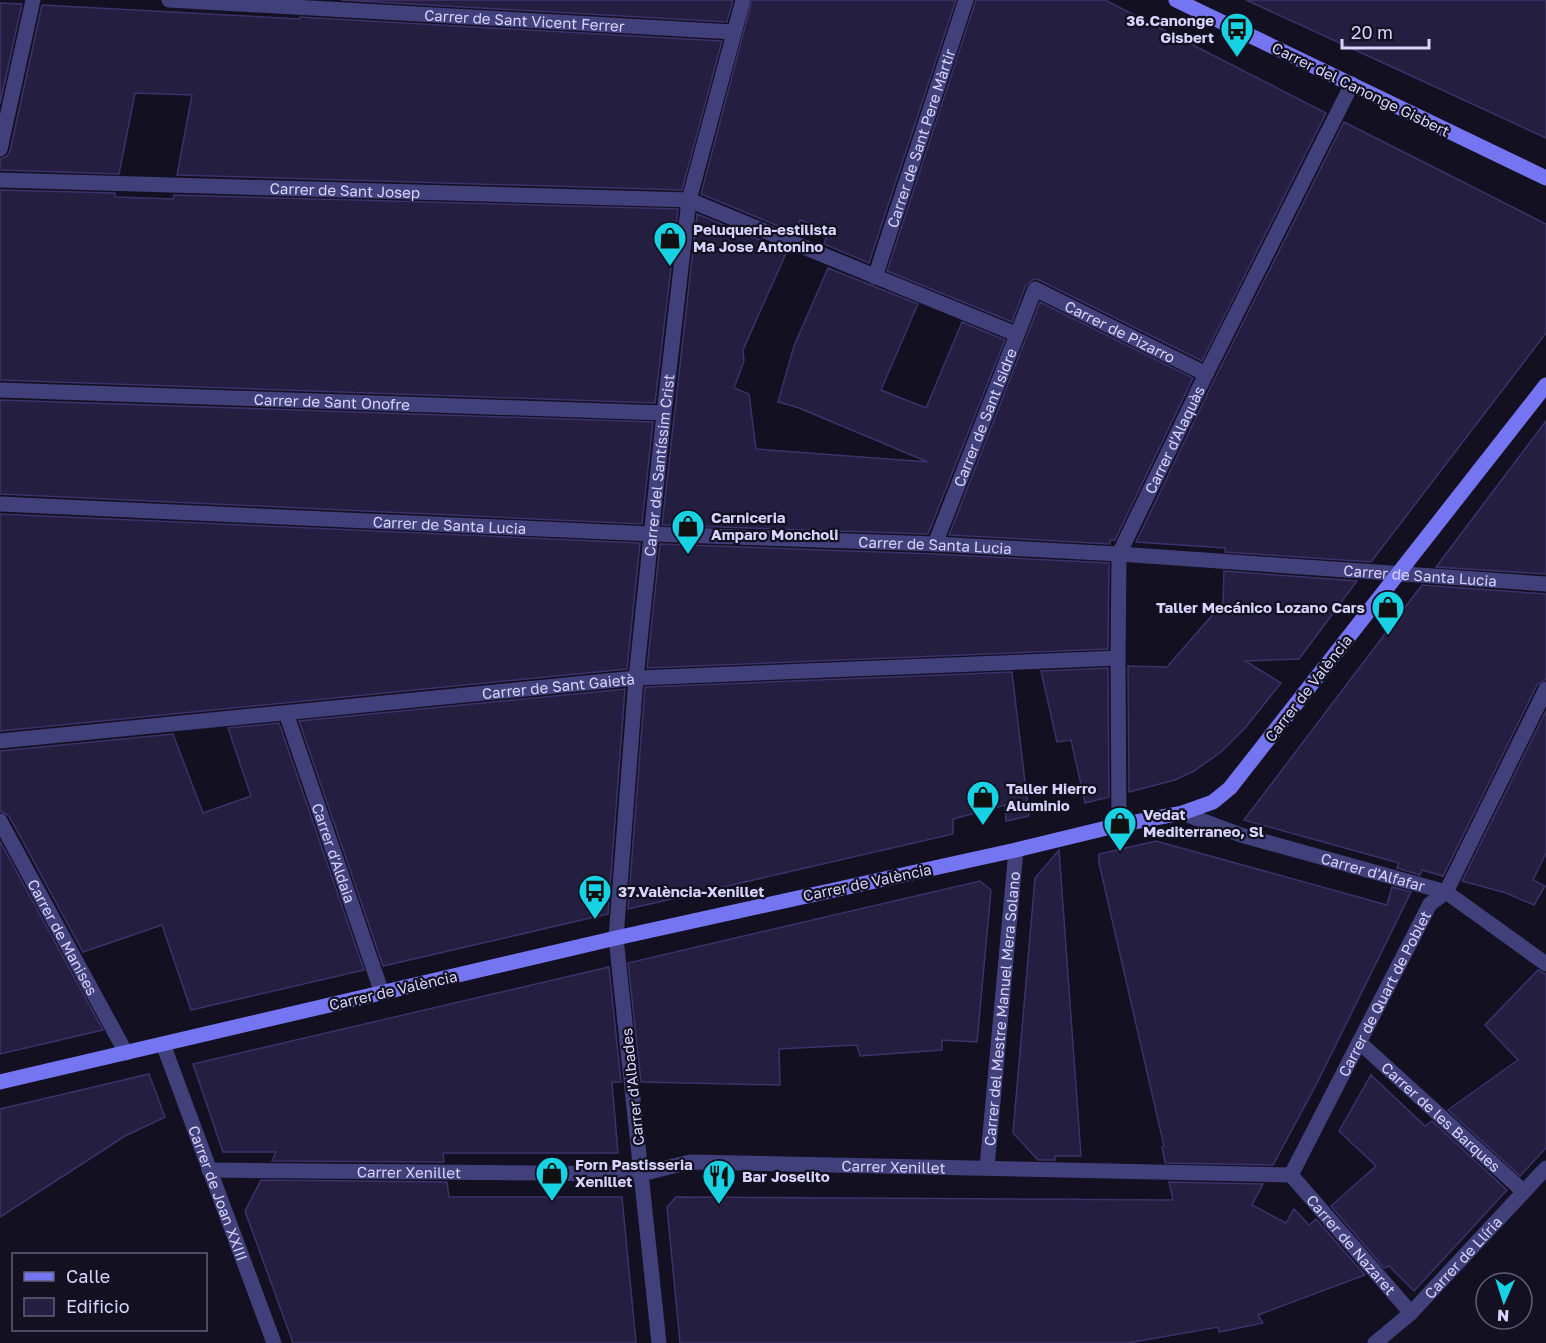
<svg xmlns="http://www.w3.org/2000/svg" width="1546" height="1343" viewBox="0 0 1546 1343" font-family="'Golos Text',sans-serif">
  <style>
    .building { fill: #241e40; stroke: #3c326a; stroke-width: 1.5 }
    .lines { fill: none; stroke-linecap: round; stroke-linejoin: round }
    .street { stroke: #41407b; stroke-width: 15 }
    .secondary { stroke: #7675f1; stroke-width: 15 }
    .labels { text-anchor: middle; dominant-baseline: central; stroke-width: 4.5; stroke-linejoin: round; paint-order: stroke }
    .street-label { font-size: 15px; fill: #d8d4fb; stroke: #121021 }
    .poi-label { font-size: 15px; font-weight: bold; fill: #d8d4fb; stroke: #121021; text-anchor: start }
  </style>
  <rect width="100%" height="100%" fill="#121021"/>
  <path class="building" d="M 341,0 L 733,0 L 727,22 Z
    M 752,0 L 956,0 L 869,263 L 824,244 L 828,230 L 800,220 L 795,233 L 701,194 Z
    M 976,0 L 1105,0 L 1326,113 L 1202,361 L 1039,280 L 1034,279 L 1026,285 L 1012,322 L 887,271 Z
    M 1246,0 L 1546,0 L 1546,138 L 1403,72 Z
    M 0,3 L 22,4 L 0,104 Z
    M 42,5 L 300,19 L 300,17 L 722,41 L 682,190 L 177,175 L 192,95 L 135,93 L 119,174 L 0,170 L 0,159 L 7,156 L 10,151 Z
    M 1344,122 L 1546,224 L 1546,333 L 1371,562 L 1225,552 L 1225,548 L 1136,542 L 1215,378 Z
    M 0,190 L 115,193 L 115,197 L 173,199 L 174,195 L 678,209 L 655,403 L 0,380 Z
    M 697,214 L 787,251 L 743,350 L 744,361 L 734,388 L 749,394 L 756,449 L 928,462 L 799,408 L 778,402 L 794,346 L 828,268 L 918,304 L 881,390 L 926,408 L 962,322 L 1005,340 L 928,534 L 662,525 Z
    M 1040,302 L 1193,378 L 1115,540 L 1110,540 L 1110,544 L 949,535 Z
    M 0,400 L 653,422 L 642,524 L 0,494 Z
    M 1546,421 L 1546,574 L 1436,567 Z
    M 0,514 L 640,543 L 627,669 L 0,731 Z
    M 660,544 L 935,554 L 1109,563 L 1108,649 L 647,668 Z
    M 1224,571 L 1357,581 L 1299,659 L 1245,661 L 1281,683 L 1245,728 L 1221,752 L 1194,771 L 1175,780 L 1129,792 L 1128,666 L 1167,667 L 1223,603 Z
    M 1422,585 L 1546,594 L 1546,679 L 1537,685 L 1443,876 L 1422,870 L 1420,875 L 1397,868 L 1399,863 L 1244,820 Z
    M 1108,668 L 1109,797 L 1085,803 L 1071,740 L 1057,742 L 1041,671 Z
    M 1012,672 L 1029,816 L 1006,821 L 1005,805 L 953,819 L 953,834 L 628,909 L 645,687 Z
    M 625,689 L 608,914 L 383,966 L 299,721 Z
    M 1546,711 L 1546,853 L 1533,880 L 1545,886 L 1534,905 L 1506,893 L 1462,881 Z
    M 279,723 L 364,970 L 191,1010 L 162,925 L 83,952 L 9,816 L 0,811 L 0,751 L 173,734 L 203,813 L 251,796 L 228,728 Z
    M 0,841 L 103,1030 L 0,1054 Z
    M 1156,841 L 1387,905 L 1392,887 L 1411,892 L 1317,1083 L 1273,1165 L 1165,1163 L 1162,1147 L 1164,1146 L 1099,863 L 1099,854 Z
    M 1059,850 L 1081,1156 L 1055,1156 L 1055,1160 L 1038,1160 L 1013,1133 L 1035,878 Z
    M 980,881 L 991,890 L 977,1042 L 942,1040 L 942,1050 L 860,1056 L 857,1045 L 779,1049 L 780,1085 L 641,1082 L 628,963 Z
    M 609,967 L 621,1082 L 612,1082 L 618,1153 L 443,1153 L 444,1162 L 272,1161 L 276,1152 L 223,1152 L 193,1064 Z
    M 1538,970 L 1546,974 L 1546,1148 L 1520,1176 L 1448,1110 L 1518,1060 L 1485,1025 Z
    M 149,1074 L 165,1117 L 125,1136 L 0,1217 L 0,1109 Z
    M 1371,1075 L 1425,1126 L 1432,1121 L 1507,1190 L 1414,1291 L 1389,1266 L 1384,1268 L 1331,1206 L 1376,1166 L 1339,1131 Z
    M 261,1180 L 447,1182 L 449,1197 L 622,1197 L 636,1343 L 293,1343 L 245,1211 Z
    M 1169,1182 L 1263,1184 L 1252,1205 L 1286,1223 L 1294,1209 L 1309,1225 L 1316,1219 L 1365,1275 L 1258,1315 L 1263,1323 L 1219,1332 L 1218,1327 L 1128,1343 L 680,1343 L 667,1207 L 676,1197 L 1173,1200 Z"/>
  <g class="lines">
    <g class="street">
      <path id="s1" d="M 169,0 L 734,32"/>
      <path d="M 0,149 L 33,0"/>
      <path id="s2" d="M 0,180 L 689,200 L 1016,334"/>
      <path id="s3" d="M 875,277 L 966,0"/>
      <path id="s4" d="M 0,390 L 664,413"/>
      <path id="s5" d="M 0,504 L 652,534 L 935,544 L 1119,554 L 1546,584"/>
      <path id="s6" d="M 935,544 L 1035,289 L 1206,374"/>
      <path id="s7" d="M 286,713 L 382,993"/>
      <path id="s8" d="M 0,741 L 636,678 L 1118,658"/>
      <path id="s9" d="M 1182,813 L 1241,835 L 1446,892 L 1546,964"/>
      <path id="s10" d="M 0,821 L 126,1053"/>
      <path id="s11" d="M 1119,825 L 1118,658 L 1119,554 L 1206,374 L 1352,84"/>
      <path id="s12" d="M 1359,1042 L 1523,1191"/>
      <path id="s13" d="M 163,1044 L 274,1343"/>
      <path id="s14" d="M 987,1167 L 1016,850"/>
      <path id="s15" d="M 209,1170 L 641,1174 L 690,1162 L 1291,1175"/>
      <path id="s16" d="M 1291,1175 L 1430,904 L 1446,892 L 1546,689"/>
      <path id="s17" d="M 1291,1175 L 1411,1313"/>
      <path id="s18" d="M 659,1343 L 616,938 L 636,678 L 664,413 L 689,200 L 743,0"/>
      <path id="s19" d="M 1375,1343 L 1411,1313 L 1546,1168"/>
    </g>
    <path class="secondary" d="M 1176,0 L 1546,178
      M 0,1082 L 616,938 L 1016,850 L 1119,825 L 1182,813 L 1213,802 L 1230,788 L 1546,385"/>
  </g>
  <defs>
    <symbol id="bus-pin" viewBox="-11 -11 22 30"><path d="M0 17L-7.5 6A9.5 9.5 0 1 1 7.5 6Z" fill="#17d2e3" stroke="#121021"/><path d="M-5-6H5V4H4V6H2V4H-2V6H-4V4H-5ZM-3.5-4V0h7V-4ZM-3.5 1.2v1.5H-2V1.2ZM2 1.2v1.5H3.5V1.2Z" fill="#111"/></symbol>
    <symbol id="shop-pin" viewBox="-11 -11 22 30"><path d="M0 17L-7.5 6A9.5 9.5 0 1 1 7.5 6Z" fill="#17d2e3" stroke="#121021"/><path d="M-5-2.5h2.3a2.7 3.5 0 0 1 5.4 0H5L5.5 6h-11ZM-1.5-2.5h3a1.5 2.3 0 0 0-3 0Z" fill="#111"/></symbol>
    <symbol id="restaurant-pin" viewBox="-11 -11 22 30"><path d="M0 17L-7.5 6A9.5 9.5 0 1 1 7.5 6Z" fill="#17d2e3" stroke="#121021"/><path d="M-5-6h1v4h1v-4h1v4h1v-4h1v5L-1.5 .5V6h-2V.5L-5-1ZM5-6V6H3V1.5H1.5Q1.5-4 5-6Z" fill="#111"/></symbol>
  </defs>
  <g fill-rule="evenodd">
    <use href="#bus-pin" x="1218" y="10" width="38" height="52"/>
    <use href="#shop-pin" x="651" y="219" width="38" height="52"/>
    <use href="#shop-pin" x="669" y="507" width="38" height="52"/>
    <use href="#shop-pin" x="1369" y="588" width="38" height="52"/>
    <use href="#shop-pin" x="964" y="778" width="38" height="52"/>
    <use href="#shop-pin" x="1101" y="804" width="38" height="52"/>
    <use href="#bus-pin" x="576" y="872" width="38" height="52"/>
    <use href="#shop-pin" x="533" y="1154" width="38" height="52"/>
    <use href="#restaurant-pin" x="700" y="1157" width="38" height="52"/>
  </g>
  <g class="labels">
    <g class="street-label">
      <text stroke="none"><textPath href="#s1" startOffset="356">Carrer de Sant Vicent Ferrer</textPath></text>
      <text transform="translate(1361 89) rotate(26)">Carrer del Canonge Gisbert</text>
      <text stroke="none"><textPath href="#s3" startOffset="146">Carrer de Sant Pere Màrtir</textPath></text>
      <text stroke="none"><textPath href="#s2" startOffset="345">Carrer de Sant Josep</textPath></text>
      <text stroke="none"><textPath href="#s6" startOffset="369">Carrer de Pizarro</textPath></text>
      <text stroke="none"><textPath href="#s4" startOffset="332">Carrer de Sant Onofre</textPath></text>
      <text stroke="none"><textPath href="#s6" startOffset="136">Carrer de Sant Isidre</textPath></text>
      <text stroke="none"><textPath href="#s11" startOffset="398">Carrer d'Alaquàs</textPath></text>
      <text stroke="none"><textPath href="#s18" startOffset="882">Carrer del Santíssim Crist</textPath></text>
      <text stroke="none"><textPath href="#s5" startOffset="450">Carrer de Santa Lucia</textPath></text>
      <text stroke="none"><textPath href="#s5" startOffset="936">Carrer de Santa Lucia</textPath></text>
      <text stroke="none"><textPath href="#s5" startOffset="1422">Carrer de Santa Lucia</textPath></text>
      <text stroke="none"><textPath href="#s8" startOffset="561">Carrer de Sant Gaietà</textPath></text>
      <text transform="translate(1308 688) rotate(-52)">Carrer de València</text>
      <text stroke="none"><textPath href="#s7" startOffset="148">Carrer d'Aldaia</textPath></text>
      <text stroke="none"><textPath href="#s9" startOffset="200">Carrer d'Alfafar</textPath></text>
      <text transform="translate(867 882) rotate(-12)">Carrer de València</text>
      <text stroke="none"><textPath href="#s10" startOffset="132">Carrer de Manises</textPath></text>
      <text transform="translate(393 990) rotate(-13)">Carrer de València</text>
      <text stroke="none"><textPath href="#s16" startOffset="204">Carrer de Quart de Poblet</textPath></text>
      <text stroke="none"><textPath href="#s14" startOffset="159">Carrer del Mestre Manuel Mera Solano</textPath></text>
      <text transform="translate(632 1087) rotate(-96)">Carrer d'Albades</text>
      <text stroke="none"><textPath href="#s12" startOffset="111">Carrer de les Barques</textPath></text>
      <text stroke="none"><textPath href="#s15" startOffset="686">Carrer Xenillet</textPath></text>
      <text stroke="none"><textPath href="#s15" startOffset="200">Carrer Xenillet</textPath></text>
      <text stroke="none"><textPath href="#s13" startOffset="159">Carrer de Joan XXIII</textPath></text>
      <text stroke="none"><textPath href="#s17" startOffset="92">Carrer de Nazaret</textPath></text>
      <text stroke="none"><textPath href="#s19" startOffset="123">Carrer de Llíria</textPath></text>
    </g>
    <g class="poi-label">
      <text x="1214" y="20" text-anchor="end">36.Canonge<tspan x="1214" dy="17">Gisbert</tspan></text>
      <text x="693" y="229">Peluqueria-estilista<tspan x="693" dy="17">Mª Jose Antonino</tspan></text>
      <text x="711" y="517">Carniceria<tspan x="711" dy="17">Amparo Moncholi</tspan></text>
      <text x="1365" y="607" text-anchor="end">Taller Mecánico Lozano Cars</text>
      <text x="1006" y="788">Taller Hierro<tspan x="1006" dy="17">Aluminio</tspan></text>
      <text x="1143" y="814">Vedat<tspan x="1143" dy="17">Mediterraneo, Sl</tspan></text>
      <text x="618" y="891">37.València-Xenillet</text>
      <text x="575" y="1164">Forn Pastisseria<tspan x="575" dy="17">Xenillet</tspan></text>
      <text x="742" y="1176">Bar Joselito</text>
    </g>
  </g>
  <rect x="12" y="1253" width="195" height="78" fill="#121021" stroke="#615e78" stroke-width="1.5"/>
  <rect x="24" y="1272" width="30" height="9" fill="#7675f1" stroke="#615e78" stroke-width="1.5"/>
  <text x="66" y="1283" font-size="18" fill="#d8d4fb">Calle</text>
  <rect x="24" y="1298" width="30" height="18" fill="#241e40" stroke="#615e78" stroke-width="1.5"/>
  <text x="66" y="1313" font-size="18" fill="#d8d4fb">Edificio</text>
  <g transform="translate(1504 1301) rotate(183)"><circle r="28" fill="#121021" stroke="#615e78" stroke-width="1.5"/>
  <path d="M0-4.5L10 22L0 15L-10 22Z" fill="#17d2e3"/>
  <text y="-9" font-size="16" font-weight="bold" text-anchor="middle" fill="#d8d4fb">N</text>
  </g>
  <path d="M1342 39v9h87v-9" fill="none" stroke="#d8d4fb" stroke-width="3"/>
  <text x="1351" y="39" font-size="18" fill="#d8d4fb" stroke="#121021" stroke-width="4.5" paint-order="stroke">20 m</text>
</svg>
